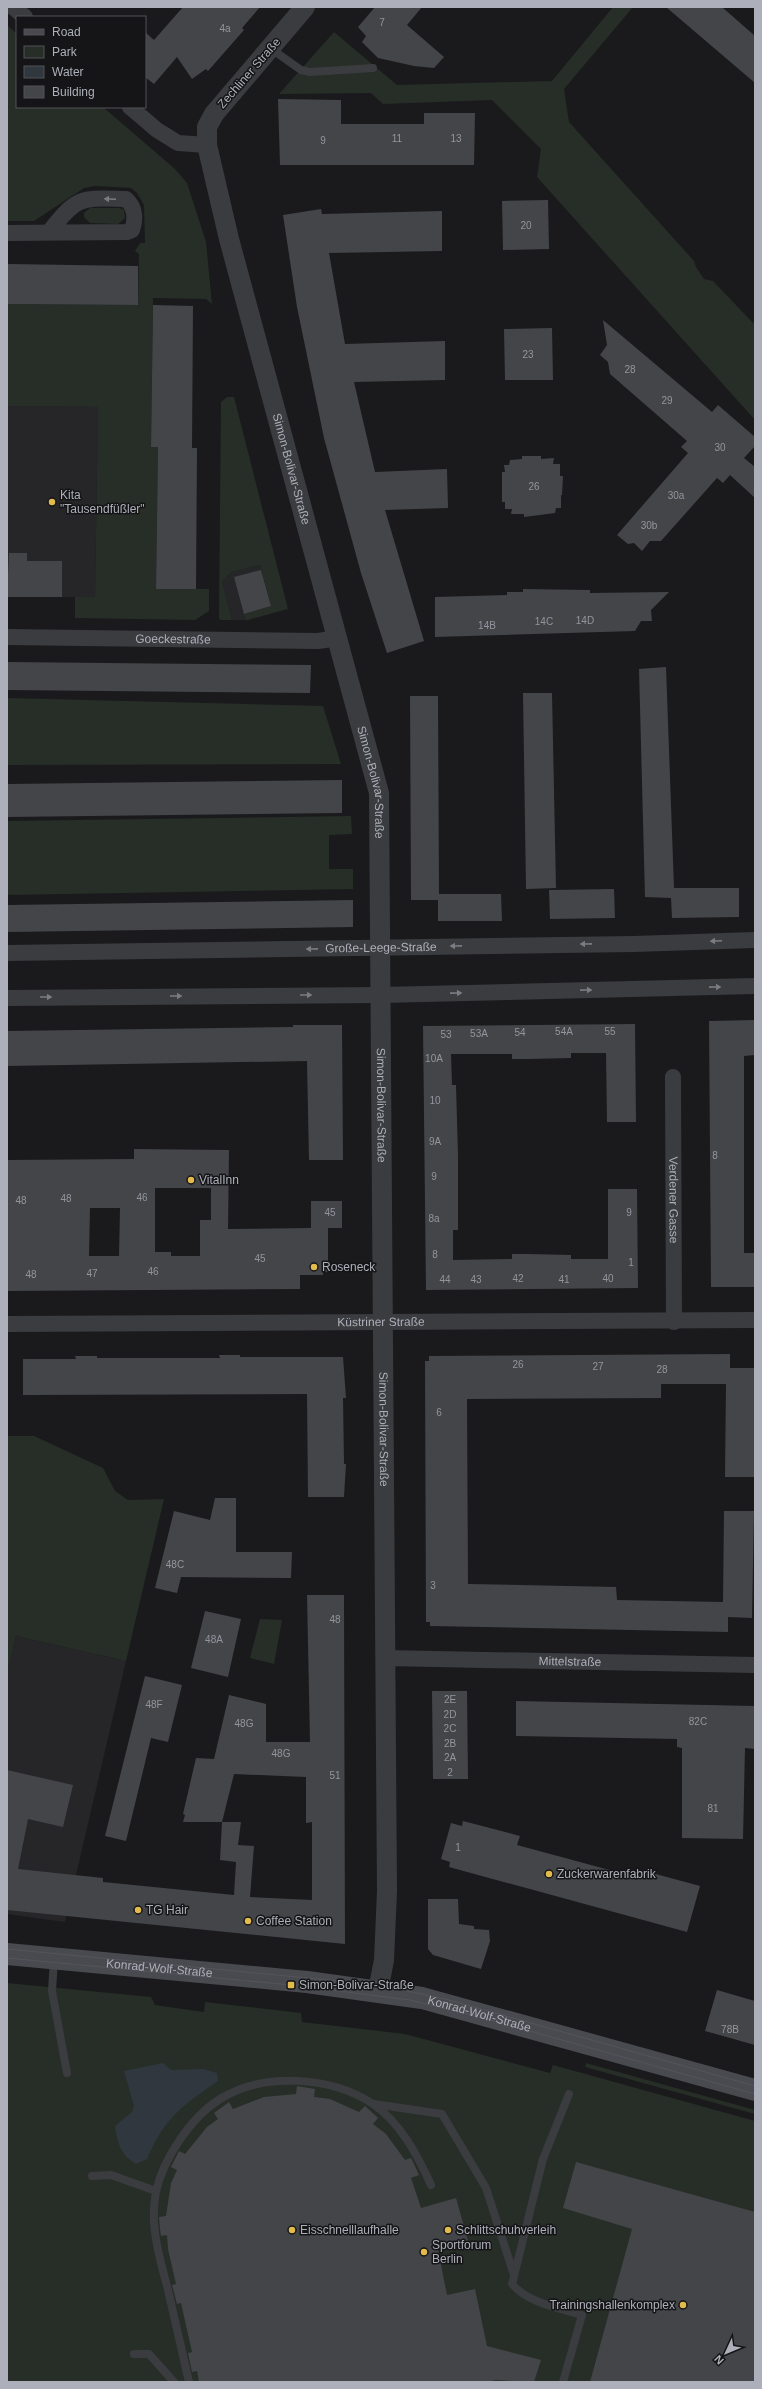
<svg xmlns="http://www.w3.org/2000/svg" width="762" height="2389" viewBox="0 0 762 2389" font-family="Helvetica,sans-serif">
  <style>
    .built { fill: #262629 }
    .green { fill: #262e27 }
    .water { fill: #31373f }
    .building { fill: #444549; fill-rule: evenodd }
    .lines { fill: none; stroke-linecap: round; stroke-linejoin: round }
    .service { stroke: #3b3c40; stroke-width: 8 }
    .minor { stroke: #3b3c40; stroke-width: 16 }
    .tertiary { stroke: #3b3c40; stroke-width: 20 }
    .secondary { stroke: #494a50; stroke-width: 22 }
    .tram { stroke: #54555b; stroke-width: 1 }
    .oneway { fill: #7a7c83 }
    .poi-dot { fill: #e2bb4c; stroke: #151517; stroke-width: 1.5 }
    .labels { text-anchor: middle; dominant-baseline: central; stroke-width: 3; stroke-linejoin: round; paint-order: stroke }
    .number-label { font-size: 10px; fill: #93959e }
    .street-label { font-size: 12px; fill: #adb0ba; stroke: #151517 }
    .poi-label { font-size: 12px; fill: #adb0ba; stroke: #151517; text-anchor: start }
  </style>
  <rect width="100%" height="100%" fill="#1a1a1c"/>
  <path class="built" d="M 7,406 L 98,407 L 95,597 L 7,597 Z
    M 260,565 L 271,606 L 244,614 L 245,620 L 232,620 L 222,581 L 232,572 Z
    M 16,1636 L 126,1661 L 65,1922 L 7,1914 L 7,1674 Z"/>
  <path class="green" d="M 613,7 L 633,7 L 564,89 L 569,122 L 694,261 L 696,267 L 704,279 L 713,281 L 755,325 L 755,420 L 537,177 L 541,149 L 492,100 L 383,104 L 371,93 L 279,94 L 334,32 L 397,85 L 552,81 Z
    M 7,25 L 17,34 L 17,107 L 103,107 L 175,169 L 187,183 L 206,242 L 212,304 L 206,299 L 153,298 L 151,447 L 158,447 L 156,588 L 209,589 L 209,611 L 195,620 L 75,618 L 75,597 L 95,597 L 98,407 L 7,406 L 7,304 L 138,305 L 139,254 L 135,251 L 140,243 L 145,243 L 144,205 L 137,193 L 131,188 L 95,186 L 84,188 L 34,221 L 7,221 Z
    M 90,208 L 120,208 L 124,210 L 125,218 L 118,224 L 90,223 L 84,217 L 84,213 Z
    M 227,397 L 234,397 L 288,609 L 248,620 L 245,620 L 244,614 L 271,606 L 260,565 L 232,572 L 222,581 L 232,620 L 220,620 L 219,617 L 221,402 Z
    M 7,698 L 323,706 L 341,764 L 7,765 Z
    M 351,816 L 352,834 L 329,835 L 329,869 L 353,869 L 353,889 L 7,895 L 7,821 Z
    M 8,1436 L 34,1436 L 103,1468 L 115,1491 L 128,1500 L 164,1499 L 126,1661 L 16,1636 L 7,1674 Z
    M 260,1619 L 282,1620 L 274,1664 L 250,1658 Z
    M 7,1983 L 151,1997 L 155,2005 L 204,2012 L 205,2002 L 301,2013 L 302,2022 L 405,2034 L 550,2073 L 553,2065 L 755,2121 L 755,2382 L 7,2382 Z
    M 586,2063 L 755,2110 L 755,2114 L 585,2067 Z"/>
  <path class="water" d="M 163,2063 L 171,2070 L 203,2069 L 217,2073 L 218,2081 C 182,2106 165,2117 147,2159 L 136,2164 C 120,2154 118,2144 115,2126 L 132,2112 L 134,2106 L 124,2071 Z"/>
  <path class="building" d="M 183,7 L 260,7 L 242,28 L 244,30 L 208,71 L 206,69 L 192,79 L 177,57 L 154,84 L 145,77 L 145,32 L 154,40 Z
    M 375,7 L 422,7 L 407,25 L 444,57 L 434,68 L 414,66 L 378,58 L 362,42 L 366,36 L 358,27 Z
    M 666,7 L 722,7 L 755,36 L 755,83 Z
    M 278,99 L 341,100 L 341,124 L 424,124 L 424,113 L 475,113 L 474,165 L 280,165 Z
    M 548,200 L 549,249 L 503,250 L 502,201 Z
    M 321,209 L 322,214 L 442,211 L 442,251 L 329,253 L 345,344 L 445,341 L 445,380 L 354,382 L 375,472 L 447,469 L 448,508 L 385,510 L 424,641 L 387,653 L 361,573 L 324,438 L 297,307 L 283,215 Z
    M 7,264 L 138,266 L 138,305 L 7,304 Z
    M 153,305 L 193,306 L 192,448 L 197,448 L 196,589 L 156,589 L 158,447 L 151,447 Z
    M 603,320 L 712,412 L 718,405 L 755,437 L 755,446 L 744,458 L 755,467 L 755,498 L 730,475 L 723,483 L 717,478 L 661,541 L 650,541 L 642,551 L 634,543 L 628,544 L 617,535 L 688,453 L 681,447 L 687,441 L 610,374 L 608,362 L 600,355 L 607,345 Z
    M 552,328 L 553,380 L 505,380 L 504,329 Z
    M 522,456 L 541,456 L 541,459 L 554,458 L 553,464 L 560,464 L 560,476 L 563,476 L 562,495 L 561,495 L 561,508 L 556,508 L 555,513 L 524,517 L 524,514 L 511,514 L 512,509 L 505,509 L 505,502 L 502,502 L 502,472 L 505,472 L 504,465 L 509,465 L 510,460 L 522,459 Z
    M 9,553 L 27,553 L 27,561 L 62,561 L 62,597 L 7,597 Z
    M 261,570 L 271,606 L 244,614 L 234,577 Z
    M 523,589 L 590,590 L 590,593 L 669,592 L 651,610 L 652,621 L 641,621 L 635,631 L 435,637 L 435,597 L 507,595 L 507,592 L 523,592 Z
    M 7,662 L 311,665 L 310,693 L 7,690 Z
    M 666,667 L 674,888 L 739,888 L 739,917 L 672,918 L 671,898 L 645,897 L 639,669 Z
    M 523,693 L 552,693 L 556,888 L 526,889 Z
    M 410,696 L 438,696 L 439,894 L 501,894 L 502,921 L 438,921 L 438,900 L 411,900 Z
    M 342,780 L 342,813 L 7,817 L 7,784 Z
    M 614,889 L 615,918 L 550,919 L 549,890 Z
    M 353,900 L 353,927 L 7,932 L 7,905 Z
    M 755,1020 L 755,1055 L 744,1056 L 744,1253 L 755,1253 L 755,1287 L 711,1287 L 709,1021 Z
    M 635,1024 L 636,1122 L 607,1122 L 606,1053 L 571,1053 L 571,1058 L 528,1059 L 512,1059 L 512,1054 L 451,1054 L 452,1085 L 456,1085 L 458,1155 L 458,1230 L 453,1230 L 453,1260 L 512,1259 L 512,1254 L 528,1254 L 571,1255 L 571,1259 L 608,1259 L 608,1189 L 637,1189 L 638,1288 L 426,1290 L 423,1026 Z
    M 293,1025 L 342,1025 L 343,1160 L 309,1160 L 307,1061 L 7,1066 L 7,1031 L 293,1027 Z
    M 134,1149 L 229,1150 L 228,1229 L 311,1228 L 311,1201 L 342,1201 L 342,1228 L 328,1228 L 328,1272 L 323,1272 L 323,1275 L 300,1275 L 300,1289 L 7,1291 L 7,1160 L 134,1159 ZM 155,1188 L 211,1188 L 211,1220 L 200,1220 L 200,1256 L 171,1256 L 171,1252 L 155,1252 ZM 90,1208 L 120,1208 L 119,1256 L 89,1256 Z
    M 730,1354 L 730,1368 L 755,1368 L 754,1477 L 725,1477 L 726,1384 L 661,1384 L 661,1398 L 467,1399 L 468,1584 L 616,1587 L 617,1600 L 723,1602 L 724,1511 L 754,1511 L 752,1618 L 728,1617 L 728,1632 L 430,1626 L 430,1622 L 426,1622 L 425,1361 L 429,1361 L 429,1356 Z
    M 219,1355 L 240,1355 L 240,1357 L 343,1357 L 346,1398 L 343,1398 L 344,1464 L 346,1464 L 344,1497 L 308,1497 L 307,1394 L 23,1395 L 23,1359 L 76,1359 L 75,1356 L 97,1356 L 97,1358 L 220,1358 Z
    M 215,1498 L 236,1498 L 236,1552 L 292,1552 L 291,1578 L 181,1577 L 177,1593 L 155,1588 L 174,1511 L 210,1520 Z
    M 307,1595 L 344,1595 L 345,1944 L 7,1910 L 7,1770 L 73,1785 L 63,1827 L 28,1819 L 18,1869 L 103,1878 L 103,1882 L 234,1895 L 236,1862 L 220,1860 L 222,1822 L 183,1822 L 185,1815 L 183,1814 L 196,1758 L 214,1759 L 229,1695 L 266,1704 L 266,1742 L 310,1742 ZM 234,1774 L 306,1777 L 306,1823 L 312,1822 L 312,1900 L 250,1897 L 254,1846 L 238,1845 L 241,1822 L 222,1822 Z
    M 205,1611 L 241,1619 L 228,1677 L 191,1668 Z
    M 145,1676 L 182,1685 L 168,1742 L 151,1738 L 126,1841 L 105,1836 Z
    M 432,1691 L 467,1691 L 468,1779 L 433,1779 Z
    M 516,1701 L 755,1706 L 755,1749 L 745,1748 L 743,1839 L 682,1838 L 682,1748 L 677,1747 L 677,1739 L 516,1736 Z
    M 463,1821 L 520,1836 L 517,1845 L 639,1878 L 641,1870 L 700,1886 L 687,1932 L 449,1867 L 450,1862 L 441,1859 L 451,1823 L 462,1826 Z
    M 428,1899 L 458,1899 L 459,1924 L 474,1926 L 474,1929 L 489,1930 L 490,1941 L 481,1969 L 433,1955 L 428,1949 Z
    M 717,1990 L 755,2001 L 755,2045 L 705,2031 Z
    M 297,2086 L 315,2089 L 314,2097 L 330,2099 L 359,2112 L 365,2106 L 378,2118 L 373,2124 L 386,2134 L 405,2160 L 411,2158 L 414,2164 L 419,2175 L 411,2178 L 421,2208 L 456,2198 L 468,2241 L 438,2250 L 447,2295 L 475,2289 L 487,2346 L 541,2360 L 534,2382 L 496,2380 L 488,2382 L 199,2382 L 197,2371 L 192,2372 L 188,2353 L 192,2352 L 181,2303 L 177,2304 L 172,2285 L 176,2284 L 168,2249 L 167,2235 L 161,2236 L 160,2229 L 159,2217 L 166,2216 L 171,2183 L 177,2170 L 171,2167 L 179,2151 L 185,2154 L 207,2127 L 218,2119 L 214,2113 L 229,2102 L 233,2109 L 264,2097 L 296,2094 Z
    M 576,2162 L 755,2212 L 755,2382 L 590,2382 L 632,2229 L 563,2208 Z"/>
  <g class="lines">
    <path class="service" d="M 270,48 L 301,70 L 310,72 L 373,68
      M 54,1959 L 52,1991 L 67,2073
      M 374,2104 L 442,2114 L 486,2188 L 513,2272
      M 92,2176 L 111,2175 L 156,2191
      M 134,2354 L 149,2354 L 174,2382
      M 189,2382 C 182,2351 175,2321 168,2290 C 160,2259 149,2225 156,2192 C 163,2159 191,2117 220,2099 C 263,2072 331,2076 373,2104 C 400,2122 418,2156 431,2185
      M 563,2382 L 582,2315 C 559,2308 528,2303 512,2284 L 543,2159 L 569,2094"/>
    <g class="minor">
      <path d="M 13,7 L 25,17"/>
      <path d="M 130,107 L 157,130 L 178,143 L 207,145"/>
      <path d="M 7,233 L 127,232 L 132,230 C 136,219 135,207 126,199 C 81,198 78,195 49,232"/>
      <path id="s1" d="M 7,637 L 318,641 L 338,638"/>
      <path id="s2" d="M 7,953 L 634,944 L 755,940"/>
      <path d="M 7,998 L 381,995 L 755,986"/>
      <path id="s3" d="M 673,1077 L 674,1322"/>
      <path id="s4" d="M 7,1324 L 755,1320"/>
      <path id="s5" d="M 384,1658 L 755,1665"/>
    </g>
    <path class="tertiary" id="s6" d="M 305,7 L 214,114 L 207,127 L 207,145 L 229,239 L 379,793 L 387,1891 L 384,1960 L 378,1991"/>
    <path class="secondary" id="s7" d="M 7,1954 L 307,1982 L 422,1998 L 755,2090"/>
    <path class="tram" d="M 7,1949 L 339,1981 L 389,1987 L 449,2000 L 755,2086
      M 7,1958 L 291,1985 L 410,2000 L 487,2019 L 755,2094"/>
  </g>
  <defs><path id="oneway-solid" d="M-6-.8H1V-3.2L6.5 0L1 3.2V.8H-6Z"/></defs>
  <g class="oneway">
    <use href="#oneway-solid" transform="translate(110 199) rotate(-178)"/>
    <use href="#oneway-solid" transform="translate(716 941) rotate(178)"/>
    <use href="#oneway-solid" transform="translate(586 944) rotate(179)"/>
    <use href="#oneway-solid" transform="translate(456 946) rotate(179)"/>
    <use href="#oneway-solid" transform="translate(312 949) rotate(179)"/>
    <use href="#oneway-solid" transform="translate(715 987) rotate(-1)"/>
    <use href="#oneway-solid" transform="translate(586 990) rotate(-1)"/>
    <use href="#oneway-solid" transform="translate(456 993) rotate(-1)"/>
    <use href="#oneway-solid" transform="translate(306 995)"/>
    <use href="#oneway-solid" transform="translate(176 996)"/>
    <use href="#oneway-solid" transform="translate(46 997)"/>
  </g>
  <g class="poi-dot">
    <circle cx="52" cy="502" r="4"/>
    <circle cx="191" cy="1180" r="4"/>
    <circle cx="314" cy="1267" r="4"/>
    <circle cx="549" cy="1874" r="4"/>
    <circle cx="138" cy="1910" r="4"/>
    <circle cx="248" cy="1921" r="4"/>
    <rect x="287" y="1981" width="8" height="8" rx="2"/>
    <circle cx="292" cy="2230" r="4"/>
    <circle cx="448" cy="2230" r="4"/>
    <circle cx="424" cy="2252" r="4"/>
    <circle cx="683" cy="2305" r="4"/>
  </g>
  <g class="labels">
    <g class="number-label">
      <text x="382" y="22">7</text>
      <text x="225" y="28">4a</text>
      <text x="397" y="138">11</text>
      <text x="456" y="138">13</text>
      <text x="323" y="140">9</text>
      <text x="526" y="225">20</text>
      <text x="528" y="354">23</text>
      <text x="630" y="369">28</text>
      <text x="667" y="400">29</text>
      <text x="720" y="447">30</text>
      <text x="534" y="486">26</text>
      <text x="676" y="495">30a</text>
      <text x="649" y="525">30b</text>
      <text x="585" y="620">14D</text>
      <text x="544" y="621">14C</text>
      <text x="487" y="625">14B</text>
      <text x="564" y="1031">54A</text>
      <text x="610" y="1031">55</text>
      <text x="520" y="1032">54</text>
      <text x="479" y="1033">53A</text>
      <text x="446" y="1034">53</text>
      <text x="434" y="1058">10A</text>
      <text x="435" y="1100">10</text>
      <text x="435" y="1141">9A</text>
      <text x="715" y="1155">8</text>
      <text x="434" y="1176">9</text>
      <text x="142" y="1197">46</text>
      <text x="66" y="1198">48</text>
      <text x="21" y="1200">48</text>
      <text x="330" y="1212">45</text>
      <text x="629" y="1212">9</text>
      <text x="434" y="1218">8a</text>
      <text x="435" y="1254">8</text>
      <text x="260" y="1258">45</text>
      <text x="631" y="1262">1</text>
      <text x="153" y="1271">46</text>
      <text x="92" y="1273">47</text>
      <text x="31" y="1274">48</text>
      <text x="518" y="1278">42</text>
      <text x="608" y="1278">40</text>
      <text x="445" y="1279">44</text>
      <text x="476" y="1279">43</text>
      <text x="564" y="1279">41</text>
      <text x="518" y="1364">26</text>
      <text x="598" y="1366">27</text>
      <text x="662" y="1369">28</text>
      <text x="439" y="1412">6</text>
      <text x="175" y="1564">48C</text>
      <text x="433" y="1585">3</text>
      <text x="335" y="1619">48</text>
      <text x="214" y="1639">48A</text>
      <text x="450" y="1699">2E</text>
      <text x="154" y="1704">48F</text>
      <text x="450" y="1714">2D</text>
      <text x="698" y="1721">82C</text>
      <text x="244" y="1723">48G</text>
      <text x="450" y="1728">2C</text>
      <text x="450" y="1743">2B</text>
      <text x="281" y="1753">48G</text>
      <text x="450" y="1757">2A</text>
      <text x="450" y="1772">2</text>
      <text x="335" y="1775">51</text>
      <text x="713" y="1808">81</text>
      <text x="458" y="1847">1</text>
      <text x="730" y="2029">78B</text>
    </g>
    <g class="street-label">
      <text transform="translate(249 73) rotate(-49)">Zechliner Straße</text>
      <text stroke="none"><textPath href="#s6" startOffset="508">Simon-Bolivar-Straße</textPath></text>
      <text stroke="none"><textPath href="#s1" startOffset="166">Goeckestraße</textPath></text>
      <text stroke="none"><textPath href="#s6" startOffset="832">Simon-Bolivar-Straße</textPath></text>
      <text stroke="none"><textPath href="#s2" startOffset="374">Große-Leege-Straße</textPath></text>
      <text stroke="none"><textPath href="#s6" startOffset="1156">Simon-Bolivar-Straße</textPath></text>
      <text stroke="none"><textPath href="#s3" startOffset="123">Verdener Gasse</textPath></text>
      <text stroke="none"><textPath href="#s4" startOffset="374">Küstriner Straße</textPath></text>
      <text stroke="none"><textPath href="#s6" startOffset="1480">Simon-Bolivar-Straße</textPath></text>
      <text stroke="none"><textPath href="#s5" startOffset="186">Mittelstraße</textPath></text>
      <text stroke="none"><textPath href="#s7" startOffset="153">Konrad-Wolf-Straße</textPath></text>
      <text stroke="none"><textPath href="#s7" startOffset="477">Konrad-Wolf-Straße</textPath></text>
    </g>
    <g class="poi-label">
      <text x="60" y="495">Kita<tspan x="60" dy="14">"Tausendfüßler"</tspan></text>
      <text x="199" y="1180">VitalInn</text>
      <text x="322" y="1267">Roseneck</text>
      <text x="557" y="1874">Zuckerwarenfabrik</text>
      <text x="146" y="1910">TG Hair</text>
      <text x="256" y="1921">Coffee Station</text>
      <text x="299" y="1985">Simon-Bolivar-Straße</text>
      <text x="300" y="2230">Eisschnelllaufhalle</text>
      <text x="456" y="2230">Schlittschuhverleih</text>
      <text x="432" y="2245">Sportforum<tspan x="432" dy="14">Berlin</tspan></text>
      <text x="675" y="2305" text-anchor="end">Trainingshallenkomplex</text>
    </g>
  </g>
  <rect width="762" height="2389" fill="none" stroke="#adb0ba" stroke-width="16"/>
  <rect x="16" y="16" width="130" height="92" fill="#151517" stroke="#525358"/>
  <rect x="24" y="29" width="20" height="6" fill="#494a50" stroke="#525358"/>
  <text x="52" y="36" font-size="12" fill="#adb0ba">Road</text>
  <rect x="24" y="46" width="20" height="12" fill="#262e27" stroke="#525358"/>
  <text x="52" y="56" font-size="12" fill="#adb0ba">Park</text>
  <rect x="24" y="66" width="20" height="12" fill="#31373f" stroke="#525358"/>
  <text x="52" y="76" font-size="12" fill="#adb0ba">Water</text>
  <rect x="24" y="86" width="20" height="12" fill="#444549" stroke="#525358"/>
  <text x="52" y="96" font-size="12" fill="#adb0ba">Building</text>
  <g transform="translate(726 2353) rotate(226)" stroke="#151517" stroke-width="3" paint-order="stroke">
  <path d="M0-3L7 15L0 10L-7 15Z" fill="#adb0ba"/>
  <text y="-6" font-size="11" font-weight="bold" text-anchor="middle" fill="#adb0ba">N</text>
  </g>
</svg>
